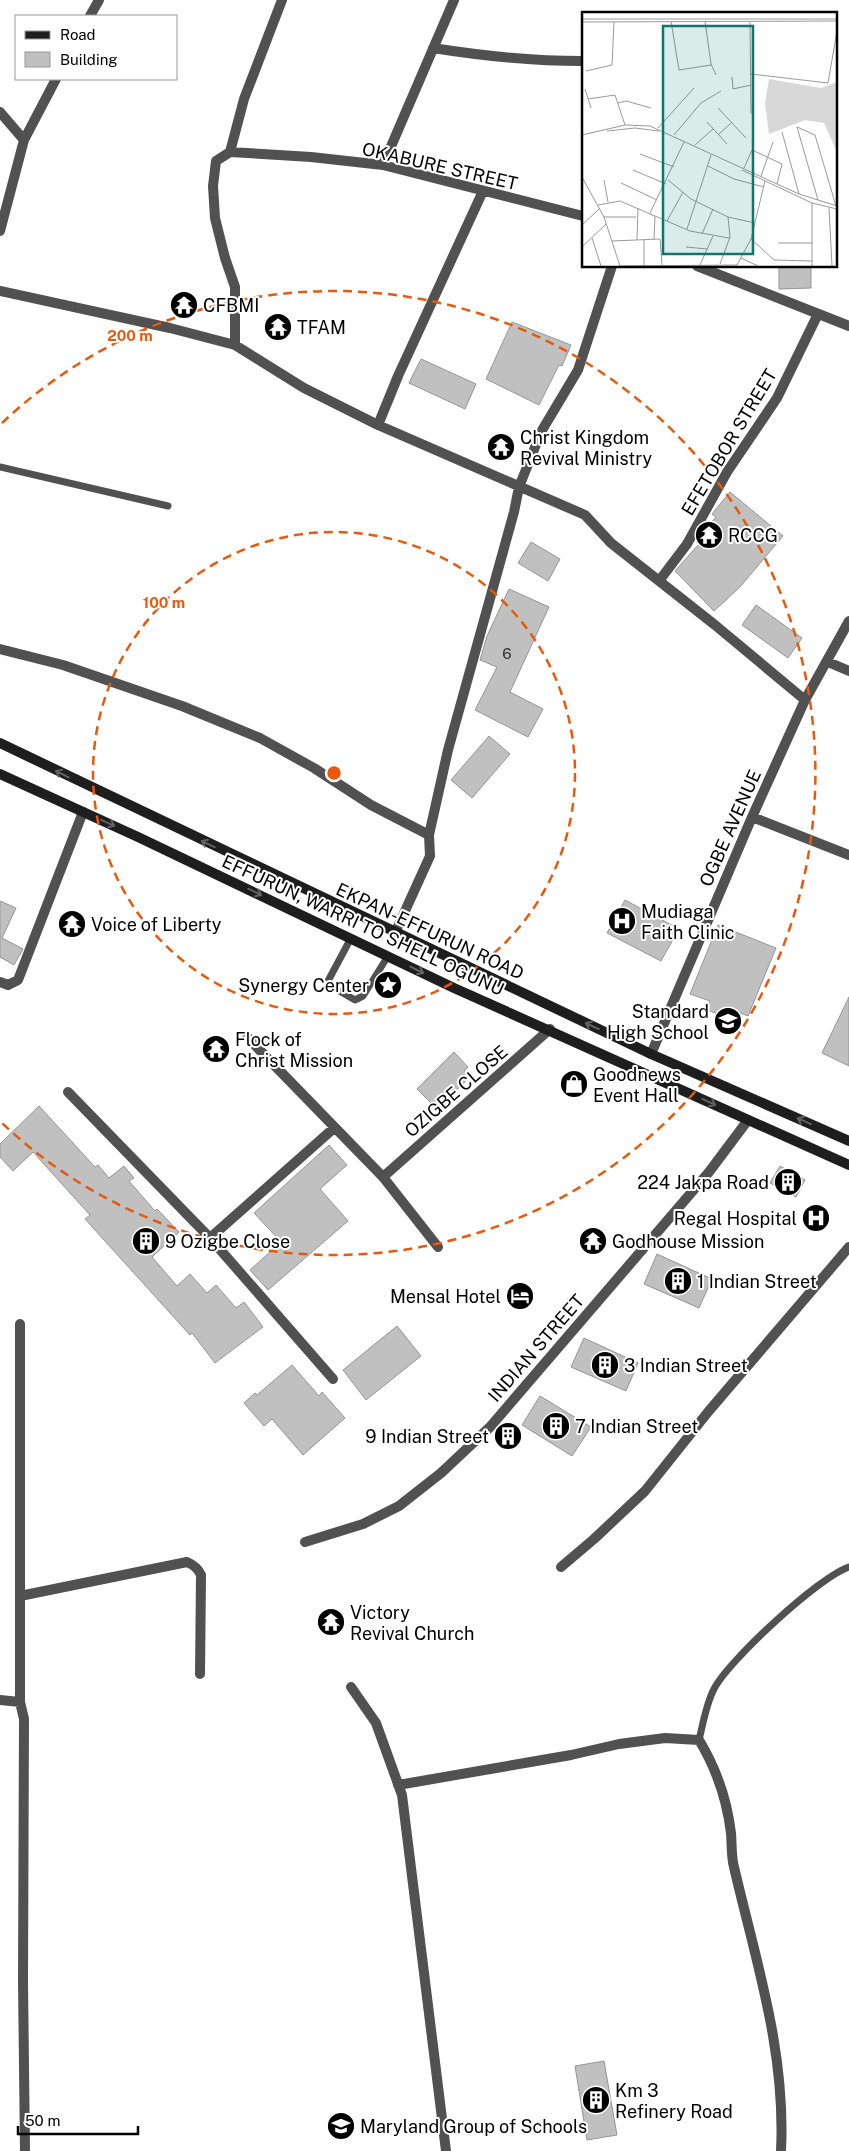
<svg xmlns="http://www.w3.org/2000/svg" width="849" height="2151" viewBox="0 0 849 2151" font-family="'Public Sans',sans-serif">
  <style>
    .building { fill: #c0c0c0; stroke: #959595 }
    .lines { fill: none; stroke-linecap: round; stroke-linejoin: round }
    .lane { stroke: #515151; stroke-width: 7 }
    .street { stroke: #515151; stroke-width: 10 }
    .secondary { stroke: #1e1e1e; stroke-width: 10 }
    .oneway { stroke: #626262 }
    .ring { fill: none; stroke: #e8590c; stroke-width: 2.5; stroke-dasharray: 9 6 }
    .labels { text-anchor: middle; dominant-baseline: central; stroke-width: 4; stroke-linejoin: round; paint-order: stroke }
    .number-label { font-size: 15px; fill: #303030 }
    .street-label { font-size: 18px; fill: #000; stroke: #fff }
    .poi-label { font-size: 18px; fill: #000; stroke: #fff; text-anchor: start }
    .inset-road { fill: none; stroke: #999; stroke-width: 1 }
    .view { fill: #0f766e; fill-opacity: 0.15; stroke: #0f766e; stroke-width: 2.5 }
    .inset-edge { fill: none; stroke: #000; stroke-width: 2.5 }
    .centre { fill: #e8590c; stroke: #fff; stroke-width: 2.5 }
    .ring-label { font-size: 15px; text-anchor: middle; font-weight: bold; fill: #e8590c; stroke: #fff; stroke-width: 4; stroke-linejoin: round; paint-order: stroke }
  </style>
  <rect width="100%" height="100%" fill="#fff"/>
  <path class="building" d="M 779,266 L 811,266 L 811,288 L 779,289 Z
    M 512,322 L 571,345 L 562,366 L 559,365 L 539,405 L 486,379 Z
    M 421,359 L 476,384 L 465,409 L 409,383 Z
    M 730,492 L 783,536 L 740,587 L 714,611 L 675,571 L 699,544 L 696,542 L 700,535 L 716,517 L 712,514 Z
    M 531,542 L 560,559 L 548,581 L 518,563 Z
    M 509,589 L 549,607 L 510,692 L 543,709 L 528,737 L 475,710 L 497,667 L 480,660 L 487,636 Z
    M 756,605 L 802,638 L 788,658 L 742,625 Z
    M 489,736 L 510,754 L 472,798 L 451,780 Z
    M 625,900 L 679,929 L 661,961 L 607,933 Z
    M 0,901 L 16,908 L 2,938 L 23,949 L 14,965 L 0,957 Z
    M 718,925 L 776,948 L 748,1016 L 730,1009 L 726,1017 L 707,1010 L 710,1001 L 690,994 Z
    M 849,997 L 849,1066 L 822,1053 Z
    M 454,1052 L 468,1067 L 464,1071 L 470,1077 L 437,1109 L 417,1089 Z
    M 39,1106 L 95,1167 L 98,1165 L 109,1178 L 124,1166 L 134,1178 L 129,1181 L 155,1211 L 157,1209 L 179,1232 L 152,1257 L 177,1286 L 190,1274 L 207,1293 L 216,1285 L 236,1308 L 244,1302 L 263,1327 L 215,1363 L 192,1333 L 190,1335 L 85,1219 L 90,1215 L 33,1152 L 13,1171 L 0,1157 L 0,1144 Z
    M 329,1145 L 347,1165 L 320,1189 L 348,1221 L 268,1290 L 250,1270 L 281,1242 L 254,1213 Z
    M 780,1166 L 805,1180 L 796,1197 L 770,1183 Z
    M 657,1254 L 712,1279 L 699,1308 L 644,1284 Z
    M 397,1326 L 421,1356 L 366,1400 L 343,1370 Z
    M 584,1338 L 638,1363 L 626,1391 L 571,1367 Z
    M 292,1365 L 319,1396 L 322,1392 L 345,1418 L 303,1455 L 272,1419 L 264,1426 L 244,1403 L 255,1393 L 257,1395 Z
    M 540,1396 L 591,1427 L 572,1456 L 522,1425 Z
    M 604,2061 L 617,2135 L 587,2140 L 575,2066 Z"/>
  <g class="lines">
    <path class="lane" d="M 0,467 L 168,506
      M 351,938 L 328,981 L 329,985 L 355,1000 L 363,996 L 388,956
      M 699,1740 C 703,1724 706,1704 714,1689 C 728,1661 820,1576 849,1567"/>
    <path class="street" d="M 90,16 L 99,0
      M 433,48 C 483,56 532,61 583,61
      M 0,112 L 24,140
      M 230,152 L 311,157 L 383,165 L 583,216
      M 383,165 L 454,0
      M 0,231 L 24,140 L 56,79
      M 697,266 L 849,326
      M 0,291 L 170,328 L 235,345 L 304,388 L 378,425 L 585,515 L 611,543 L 715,625 L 805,700
      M 235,345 L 235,287 L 225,258 L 215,218 L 213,186 L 216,161 L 230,152 L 244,99 L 282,0
      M 378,425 L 398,376 L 483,191
      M 659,581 L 687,544 L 727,472 L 777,398 L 818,314
      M 0,649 L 63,665 L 182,706 L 260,738 L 314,768 L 371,805 L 429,835
      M 828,662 L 849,671
      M 752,817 L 849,855
      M 395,933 L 430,856 L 429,835 L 448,750 L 514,512 L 519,487 L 541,432 L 578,370 L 612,266
      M 0,982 L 8,985 L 18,980 L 83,812
      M 247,1037 L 383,1177 L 438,1247
      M 651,1054 L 752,817 L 805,700 L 849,621
      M 68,1092 L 210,1238 L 333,1379
      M 383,1177 L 550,1029
      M 210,1238 L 334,1128
      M 20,1324 L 20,1702 L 24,1719 L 23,1981 L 25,2151
      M 305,1542 L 363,1524 L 399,1506 L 441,1473 L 490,1427 L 709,1172 L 748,1120
      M 561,1567 L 594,1539 L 645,1491 L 708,1412 L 849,1247
      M 20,1596 L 187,1562 C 194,1565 198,1568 201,1575 L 200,1674
      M 351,1687 L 376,1723 L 402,1795 L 446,2151
      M 0,1700 L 20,1702
      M 398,1785 L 571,1755 L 619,1744 L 665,1738 L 699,1740 C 716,1768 727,1800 731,1833 C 732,1844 731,1856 734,1867 C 756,1962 786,2051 781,2151"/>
    <path class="secondary" d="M 0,743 L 651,1054 L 849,1141
      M 0,774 L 138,837 L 454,988 L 849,1165"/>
  </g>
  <defs><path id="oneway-shaft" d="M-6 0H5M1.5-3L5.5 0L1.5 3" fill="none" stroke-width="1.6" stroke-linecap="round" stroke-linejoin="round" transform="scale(1.25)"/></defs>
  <g class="oneway">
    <use href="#oneway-shaft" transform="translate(62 774) rotate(-153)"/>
    <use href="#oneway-shaft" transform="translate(108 823) rotate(24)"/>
    <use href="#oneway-shaft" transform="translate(208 844) rotate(-155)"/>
    <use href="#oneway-shaft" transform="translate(255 892) rotate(26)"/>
    <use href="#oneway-shaft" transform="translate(417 970) rotate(26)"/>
    <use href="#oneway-shaft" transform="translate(592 1026) rotate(-155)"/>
    <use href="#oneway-shaft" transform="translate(709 1102) rotate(25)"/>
    <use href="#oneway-shaft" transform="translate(804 1121) rotate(-156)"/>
  </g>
  <g class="ring">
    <circle cx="334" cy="773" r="241"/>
    <path d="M2 423A482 482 0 1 1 2 1123"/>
  </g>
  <defs>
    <symbol id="temple-disc" viewBox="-11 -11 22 22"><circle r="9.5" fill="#000" stroke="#fff"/><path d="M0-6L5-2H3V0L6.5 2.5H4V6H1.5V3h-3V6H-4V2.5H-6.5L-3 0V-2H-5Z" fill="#fff"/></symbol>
    <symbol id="hospital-disc" viewBox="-11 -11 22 22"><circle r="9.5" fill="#000" stroke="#fff"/><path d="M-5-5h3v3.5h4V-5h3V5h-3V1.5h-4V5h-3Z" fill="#fff"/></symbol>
    <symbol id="sight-disc" viewBox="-11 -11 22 22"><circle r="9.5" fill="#000" stroke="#fff"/><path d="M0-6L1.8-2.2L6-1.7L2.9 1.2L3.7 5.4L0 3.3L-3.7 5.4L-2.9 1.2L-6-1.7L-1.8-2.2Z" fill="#fff"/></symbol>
    <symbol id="school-disc" viewBox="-11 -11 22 22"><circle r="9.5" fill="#000" stroke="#fff"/><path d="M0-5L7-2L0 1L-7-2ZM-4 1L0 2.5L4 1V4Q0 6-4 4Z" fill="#fff"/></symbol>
    <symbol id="shop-disc" viewBox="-11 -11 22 22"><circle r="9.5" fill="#000" stroke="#fff"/><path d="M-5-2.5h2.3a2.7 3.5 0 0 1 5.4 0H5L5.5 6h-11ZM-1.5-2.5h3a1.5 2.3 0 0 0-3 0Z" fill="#fff"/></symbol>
    <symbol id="building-disc" viewBox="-11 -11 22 22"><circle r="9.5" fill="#000" stroke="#fff"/><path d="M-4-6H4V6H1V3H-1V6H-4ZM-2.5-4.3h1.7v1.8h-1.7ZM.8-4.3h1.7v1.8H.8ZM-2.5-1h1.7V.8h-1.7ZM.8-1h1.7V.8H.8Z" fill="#fff"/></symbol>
    <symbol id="hotel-disc" viewBox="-11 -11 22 22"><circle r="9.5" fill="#000" stroke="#fff"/><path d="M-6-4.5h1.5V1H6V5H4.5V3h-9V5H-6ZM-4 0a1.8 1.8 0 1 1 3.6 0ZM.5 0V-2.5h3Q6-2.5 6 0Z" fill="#fff"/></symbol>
  </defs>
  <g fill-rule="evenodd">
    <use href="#temple-disc" x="168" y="289" width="32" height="32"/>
    <use href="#temple-disc" x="262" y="311" width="32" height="32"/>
    <use href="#temple-disc" x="485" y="431" width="32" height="32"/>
    <use href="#temple-disc" x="693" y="519" width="32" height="32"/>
    <use href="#hospital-disc" x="606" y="905" width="32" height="32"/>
    <use href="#temple-disc" x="56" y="908" width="32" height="32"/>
    <use href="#sight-disc" x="372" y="969" width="32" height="32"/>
    <use href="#school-disc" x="712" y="1005" width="32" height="32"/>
    <use href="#temple-disc" x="200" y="1033" width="32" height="32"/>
    <use href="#shop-disc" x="558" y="1068" width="32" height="32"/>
    <use href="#building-disc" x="772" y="1166" width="32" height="32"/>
    <use href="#hospital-disc" x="800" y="1202" width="32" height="32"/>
    <use href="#building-disc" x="130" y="1225" width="32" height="32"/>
    <use href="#temple-disc" x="577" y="1225" width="32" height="32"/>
    <use href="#building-disc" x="662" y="1265" width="32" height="32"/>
    <use href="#hotel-disc" x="504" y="1280" width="32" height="32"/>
    <use href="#building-disc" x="589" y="1349" width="32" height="32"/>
    <use href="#building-disc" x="540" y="1410" width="32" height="32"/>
    <use href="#building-disc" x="492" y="1420" width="32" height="32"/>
    <use href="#temple-disc" x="315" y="1606" width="32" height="32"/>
    <use href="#building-disc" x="580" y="2084" width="32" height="32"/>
    <use href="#school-disc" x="325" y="2110" width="32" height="32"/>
  </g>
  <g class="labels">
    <g class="number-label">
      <text x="507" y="653">6</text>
    </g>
    <g class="street-label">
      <text transform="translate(440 166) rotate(13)">OKABURE STREET</text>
      <text transform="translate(729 442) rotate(-59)">EFETOBOR STREET</text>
      <text transform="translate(730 828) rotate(-66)">OGBE AVENUE</text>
      <text transform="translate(363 925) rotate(25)">EFFURUN, WARRI TO SHELL OGUNU</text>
      <text transform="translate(430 931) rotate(25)">EKPAN-EFFURUN ROAD</text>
      <text transform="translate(456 1091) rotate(-41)">OZIGBE CLOSE</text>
      <text transform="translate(536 1348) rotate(-49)">INDIAN STREET</text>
    </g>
    <g class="poi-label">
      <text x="203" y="305">CFBMI</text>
      <text x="297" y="327">TFAM</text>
      <text x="520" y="437">Christ Kingdom<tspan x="520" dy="21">Revival Ministry</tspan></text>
      <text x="728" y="535">RCCG</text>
      <text x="641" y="911">Mudiaga<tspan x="641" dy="21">Faith Clinic</tspan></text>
      <text x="91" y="924">Voice of Liberty</text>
      <text x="369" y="985" text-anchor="end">Synergy Center</text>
      <text x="709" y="1011" text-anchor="end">Standard<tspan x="709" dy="21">High School</tspan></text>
      <text x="235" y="1039">Flock of<tspan x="235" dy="21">Christ Mission</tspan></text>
      <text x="593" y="1074">Goodnews<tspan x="593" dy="21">Event Hall</tspan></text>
      <text x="769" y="1182" text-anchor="end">224 Jakpa Road</text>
      <text x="797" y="1218" text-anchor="end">Regal Hospital</text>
      <text x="165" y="1241">9 Ozigbe Close</text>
      <text x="612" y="1241">Godhouse Mission</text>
      <text x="697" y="1281">1 Indian Street</text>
      <text x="501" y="1296" text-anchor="end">Mensal Hotel</text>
      <text x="624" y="1365">3 Indian Street</text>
      <text x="575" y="1426">7 Indian Street</text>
      <text x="489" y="1436" text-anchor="end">9 Indian Street</text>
      <text x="350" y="1612">Victory<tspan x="350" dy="21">Revival Church</tspan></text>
      <text x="615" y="2090">Km 3<tspan x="615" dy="21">Refinery Road</tspan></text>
      <text x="360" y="2126">Maryland Group of Schools</text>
    </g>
  </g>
  <g transform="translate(582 12)">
    <rect width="255" height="255" fill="#fff"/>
    <path d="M 187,67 L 239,76 L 255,70 L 255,140 L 242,111 L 223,108 L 187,122 L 183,91 Z" fill="#d8d8d8"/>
    <path class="inset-road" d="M 0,7 L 255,7M 89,9 L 97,58 L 129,53M 123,9 L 129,52 L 134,63M 168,9 L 169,102M 0,10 L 255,9M 4,59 L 30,53 L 32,10M 169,62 L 246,71 L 255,19M 150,65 L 151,77 L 169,73M 3,77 L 9,96M 6,87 L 33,83 L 43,113M 36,91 L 44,89 L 69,96M 136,96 L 164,126M 125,110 L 145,132M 76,116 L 112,76M 25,119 L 53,116 L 77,119M 200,120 L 217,182M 0,123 L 43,113 L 68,114 L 217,182 L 255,194M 92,123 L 119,91 L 139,79M 136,123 L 149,111M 113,133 L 131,117M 58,142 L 92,155M 126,154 L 152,167 L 182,175M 162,156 L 170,138 L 200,152 L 195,172M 51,158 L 84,172M 160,158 L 230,191 L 255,197M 179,164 L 191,130M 0,165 L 22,205 L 38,254M 22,168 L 26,190M 86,168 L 109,187 L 146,205 L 173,211M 39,171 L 75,188M 236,188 L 215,115 L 233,123 L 254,194M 16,193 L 38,189 L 108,219 L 147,226M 247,196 L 250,254M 68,201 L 102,130M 22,205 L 54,205M 85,209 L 101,180M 0,213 L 18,196M 105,217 L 129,143M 120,222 L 131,197M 10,226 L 19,254M 72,227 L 73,204M 169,227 L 192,248 L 230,249M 55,228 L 56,196M 62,228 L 62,253M 30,229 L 78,227 L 80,253M 196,231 L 231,231M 0,235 L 24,212M 104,235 L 125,237M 159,246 L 176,254M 138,252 L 148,225 L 146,205M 118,253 L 131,224M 155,253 L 169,227 L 183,169M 39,254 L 155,253M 230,254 L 230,191"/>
    <path class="view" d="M 81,14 L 171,14 L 171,242 L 81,242 Z"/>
    <rect width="255" height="255" class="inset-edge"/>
  </g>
  <circle cx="334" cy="773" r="8" class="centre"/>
  <g class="ring-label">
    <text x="130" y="341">200 m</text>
    <text x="164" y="608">100 m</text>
  </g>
  <rect x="15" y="15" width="162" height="65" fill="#ffffff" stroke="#999999"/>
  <rect x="25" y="31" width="25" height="8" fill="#1e1e1e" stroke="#999999"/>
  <text x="60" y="40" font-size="15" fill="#000000">Road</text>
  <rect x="25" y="52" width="25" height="15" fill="#c0c0c0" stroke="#999999"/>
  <text x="60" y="65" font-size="15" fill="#000000">Building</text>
  <path d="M18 2126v8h120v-8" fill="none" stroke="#000000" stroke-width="2.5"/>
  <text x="25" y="2126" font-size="15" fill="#000000" stroke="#ffffff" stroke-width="4" paint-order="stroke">50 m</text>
</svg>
